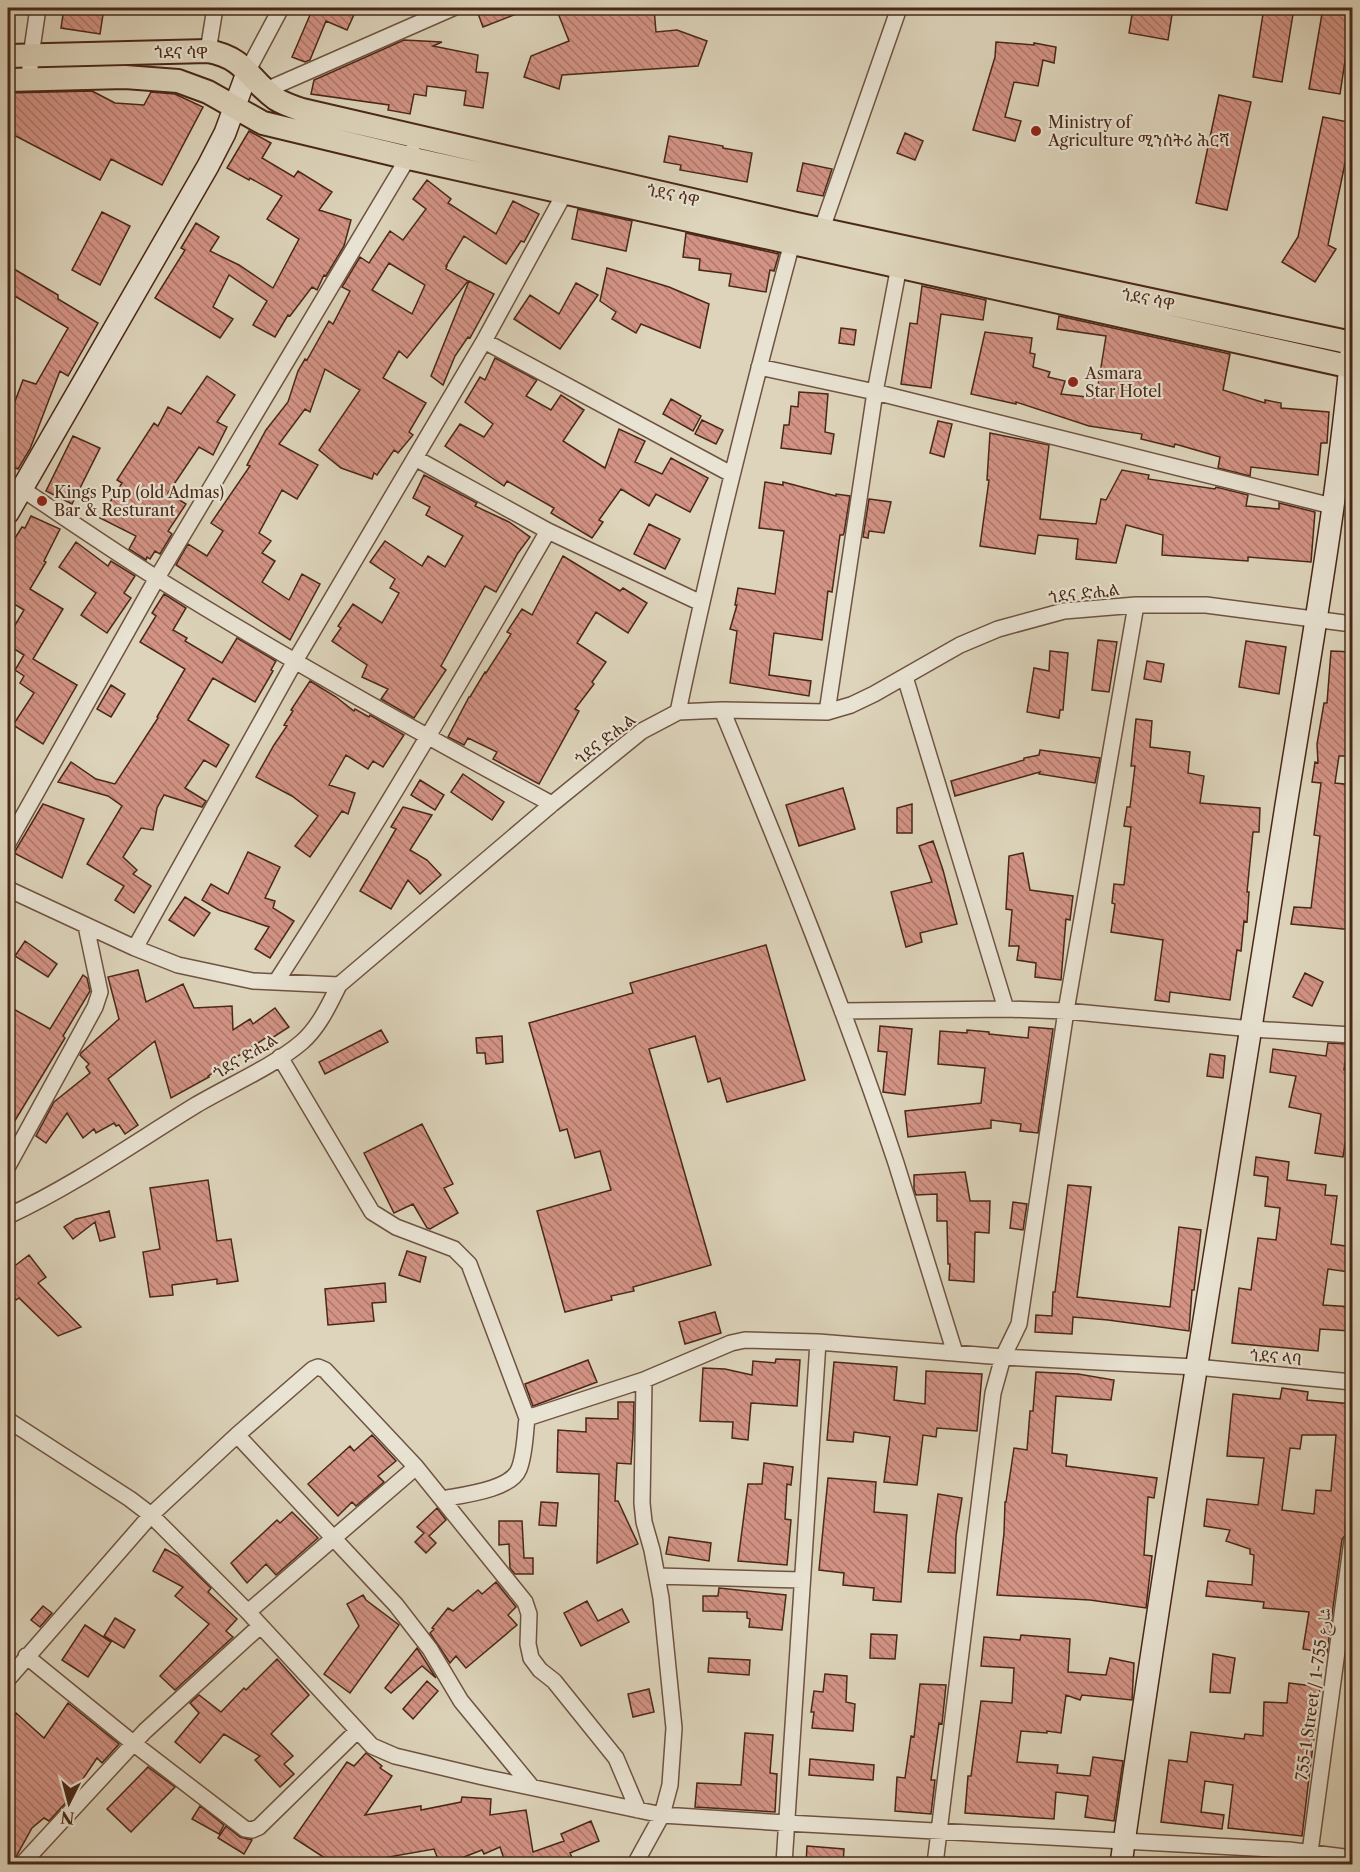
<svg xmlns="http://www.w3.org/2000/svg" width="1360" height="1872" font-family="'Libre Caslon Text',Amiri,'Noto Serif Ethiopic',serif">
<defs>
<pattern id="building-back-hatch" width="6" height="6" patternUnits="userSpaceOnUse" patternTransform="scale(1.5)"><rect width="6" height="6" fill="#d39385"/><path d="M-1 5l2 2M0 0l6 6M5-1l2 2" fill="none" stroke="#ad786c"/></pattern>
</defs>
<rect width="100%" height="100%" fill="#ddd4bb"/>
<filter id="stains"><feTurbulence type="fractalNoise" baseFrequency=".00333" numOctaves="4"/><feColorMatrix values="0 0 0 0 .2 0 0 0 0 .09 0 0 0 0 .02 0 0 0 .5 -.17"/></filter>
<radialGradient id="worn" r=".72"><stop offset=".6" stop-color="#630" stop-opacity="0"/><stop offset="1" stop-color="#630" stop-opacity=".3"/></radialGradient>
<!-- building -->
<path fill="url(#building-back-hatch)" stroke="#4a2818" stroke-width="1.5" fill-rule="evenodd" d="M64 8H104L100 34 61 28Z
M294 8H357L347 30 326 21 310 60 305 62 292 57 310 15Z
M476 8H529V9L483 27Z
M556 8H654L656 32 677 30 707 41 698 66 562 75 559 89 524 77 531 56 569 41Z
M1133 8H1173L1168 40 1129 33Z
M1264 8H1294L1282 82 1253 77Z
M1323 8H1353L1340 94 1309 89Z
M404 40 442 42 433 46 478 55 476 72 488 73 483 108 464 105 466 91 427 86 426 96 414 94 410 114 388 110 389 105 311 94 314 80Z
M996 42 1034 45V43L1056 47 1054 63 1043 60 1038 86 1014 82 1005 117 1021 121 1015 141 973 130 995 57Z
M92 91 115 103 144 105 151 92 175 94 203 107 162 185 111 159 100 180 8 132V93Z
M1219 95 1251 102 1227 210 1196 203Z
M1323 117 1353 123V125L1328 245 1336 249 1315 282 1282 262 1298 237Z
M249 131 271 143 262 158 294 177 298 171 332 192 319 210 351 220 344 246 326 276 324 275 317 290 312 287 290 316 288 315 275 337 253 325 267 301 229 275 213 307 233 319 220 338 155 298 185 250 181 248 196 223 219 237 210 251 239 265 273 288 299 239 267 219 282 196 250 178 249 180 227 168Z
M905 133 923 141 915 160 897 153Z
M669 136 723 146V148L752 153 747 182 680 170 681 165 664 162Z
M803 163 832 169 823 196 797 191Z
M427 180 451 199 448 203 496 234 513 201 539 214 524 242 521 241 506 264 464 236 446 266H447L446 269 468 281 407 358 399 351 383 378 426 403 409 432 413 435 398 453 394 450 377 475 374 473 372 479 341 468 319 450 360 390 325 369 310 412 305 409 279 444 318 465 297 499 282 490 259 533 271 541 262 553 275 561 262 582 289 600 302 574 320 584 290 640 176 565 188 544 207 556 223 531 211 523 250 466 247 465 266 430 288 402 298 371 305 359 307 360 329 321 333 324 350 291 342 287 360 257 369 263 390 231 403 240 426 209 413 199ZM389 263 425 285 412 314 372 290Z
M578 209 632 221 626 251 572 239Z
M102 212 130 226 100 285 72 270Z
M686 233 779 254 774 271 770 270 766 292 729 286 731 274 699 270 700 259 683 257Z
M607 268 669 287 709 304 700 348 641 324 636 333 612 319 616 312 600 301Z
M14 269 58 295V299L98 323 68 376 60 371 30 449 18 469 8 465V420L23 380 36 384 68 328 8 292V280Z
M469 281 494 294 470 338 468 337 455 356 443 385 431 376Z
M576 283 598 295 560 349 514 319 530 295 559 314Z
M922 286 986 300 983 320 941 314 931 388 901 384 910 323 917 324Z
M1059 316 1230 354 1223 390 1265 403V400L1281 403V408L1329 412 1327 443H1321L1318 475 1251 467 1250 476 1218 468 1220 457 1175 444 1174 447 1141 439 1142 434 1089 426 1016 402V404L971 394 985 332 1032 338 1030 353 1035 354 1033 367 1050 372 1048 377 1065 381 1061 394 1096 398 1106 336 1057 329Z
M841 328 856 330 854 345 839 343Z
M495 358 537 380 526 396 551 410 561 395 584 410 563 441 605 468 619 429 645 441 635 462 662 474 671 458 708 478 690 512 656 494 649 506 621 489 599 520 603 522 592 538 551 513 554 508 507 481 504 486 445 446 460 424 484 437 493 424 465 402 480 377 485 380Z
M207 376 235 395 217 422 227 427 213 455 199 447 168 493 186 504 168 531 172 534 160 554 155 551 150 559 147 557 146 560 129 549 136 536 100 518 122 483 117 480 154 423 158 426 168 407 181 414Z
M799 392 828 394 825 432 834 434 831 454 781 448 784 425H789L791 406 798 407Z
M671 399 701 416 693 431 663 414Z
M702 420 723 430 716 444 695 434Z
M938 421 952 424 944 457 930 453Z
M990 433 1049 445 1040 519 1096 524 1101 499 1106 500 1122 470 1149 475 1148 479 1215 489 1216 487 1248 495 1246 506 1279 509V503L1315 512 1311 562 1248 557V561L1162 555 1163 535 1126 525 1116 563 1076 559 1078 539 1038 535 1035 554 980 546 989 480H987Z
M73 436 100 448 72 504 46 491Z
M424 475 477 503 475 506 509 522 530 537 518 553 496 592 485 586 441 666 446 670 414 718 381 699 388 689 362 677 367 665 332 641 341 628 338 626 353 604 382 623 399 593 390 588 395 579 370 562 385 541 422 566 428 556 445 567 463 536 426 515 430 507 413 498Z
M765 482 783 485V482L836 496V494L850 496 844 533 843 535H840L832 592 828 591 822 640 774 633 769 675 811 681 809 696 730 683 737 631 730 629 737 605H735L738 588 775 594 784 531 759 528Z
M869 499 891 502 884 533 869 531 868 538 863 537Z
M31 516 60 529 44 561 46 562 30 589 63 609 33 659 77 685 43 744 13 725 34 693 20 683 24 676 15 670 24 655 8 645V637L24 610 8 600V549L22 527 25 528Z
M649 524 680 539 665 569 634 554Z
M76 542 108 566 111 561 135 576 124 593 131 598 107 633 81 615 96 593 59 567Z
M563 556 620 591 623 588 647 603 628 633 596 612 577 643 606 662 592 682 594 684 575 709 579 711 539 784 493 759 497 752 468 738 464 745 448 737 469 697H470L485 672 486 673 511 634 507 632 522 609 532 615Z
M164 594 186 608 173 630 187 638 185 641 222 663 237 638 276 661 271 670 273 671 255 702 213 678 188 720 229 745 216 767 204 760 185 788 206 801 202 807 164 795 157 808 153 830 141 828 123 857 137 870 133 874 151 886 134 913 115 900 124 886 87 864 122 806 108 796 58 782 71 762 96 779 115 784 158 718 157 717 185 669 140 642 156 616 152 613Z
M1098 640 1117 642 1109 692 1092 690Z
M1246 641 1286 647 1279 694 1239 687Z
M1050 651 1068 653 1063 710H1060L1059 718 1027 712 1034 668 1049 671Z
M1331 651 1353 652V727L1348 726 1349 756H1339L1335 783 1353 785V818L1349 845H1353V930L1291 924 1294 907 1311 908 1320 836 1314 835 1321 783 1312 782 1315 762 1318 763 1317 744 1324 703H1327Z
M1147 661 1164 664 1161 682 1144 679Z
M310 681 336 697 354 711 355 709 369 717 370 715 404 735 383 767 373 761 368 769 346 755 329 785 355 793 348 814 342 811 310 857 295 846 318 816 292 796 256 777 274 745 287 726 284 725 293 711 291 710Z
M111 685 125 694 111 717 97 709Z
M1136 719 1152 721 1150 747 1190 752 1188 773 1204 776 1200 803 1260 808 1259 832H1253L1247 892H1249L1247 922 1244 921 1241 951 1237 950 1230 1000 1170 992 1169 1002 1155 1000 1163 940 1111 932 1115 904 1112 903 1114 884 1124 885 1131 827 1124 826 1127 807H1130L1135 766H1131Z
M1040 750 1100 758 1095 783 1039 774 1040 772 955 796 951 781 1024 760V758L1039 755Z
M463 774 504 802 492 820 451 792Z
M420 780 444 795 435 810 411 795Z
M843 788 855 829 799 846 786 805Z
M43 804 84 819 62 878 14 853Z
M912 804V833H897V808Z
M403 807 432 815 410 850 427 860 441 875 420 894 408 880 391 909 360 891 396 829 391 827Z
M933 841 943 870 957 924 920 933 922 942 906 947 891 892 932 882 919 846Z
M248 852 280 867 265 898 275 901 273 908 294 921 270 958 255 949 269 927 219 910 202 900 211 884 228 894Z
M1023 853 1030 890 1073 896 1070 920 1066 919 1061 980 1035 977 1036 963 1017 960 1019 946H1009L1012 910 1006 909 1009 856Z
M185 897 210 913 194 936 169 920Z
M25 941 57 964 48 977 15 956Z
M766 945 805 1080 727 1102 720 1078 708 1082 695 1036 649 1049 711 1265 633 1287 634 1291 611 1296 612 1300 565 1312 537 1211 611 1190 600 1151 575 1158 567 1129 560 1131 529 1023 633 993 630 983Z
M138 970 146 1002 183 984 194 1008 232 1006 233 1030 250 1019 253 1024 275 1008 289 1027 269 1040 267 1037 208 1076 209 1077 171 1098 155 1041 108 1079 138 1125 125 1134 119 1125 116 1126 114 1123 96 1133 94 1129 83 1138 67 1113 46 1143 36 1136 54 1102 90 1073 86 1067 89 1064 80 1055 81 1053 119 1019 108 977Z
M1305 973 1323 982 1312 1006 1293 997Z
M83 975 87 978 90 991 63 1036 65 1038 8 1132V1006L50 1029Z
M880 1026 912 1029 905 1095 883 1092 887 1052 878 1051Z
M1029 1027 1053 1029 1038 1133 1020 1131 1021 1124 991 1120V1128L908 1137 905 1111 981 1103 985 1068 938 1064 940 1031 967 1033V1030L989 1032V1034L1028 1038Z
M381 1030 388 1042 325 1074 319 1062Z
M502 1036 503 1062 486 1064 485 1053H477L476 1038Z
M1328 1043 1348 1044 1344 1070 1353 1072V1092L1343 1157 1315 1153 1321 1114 1289 1107 1296 1076 1270 1072 1273 1049 1326 1056Z
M1210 1054 1225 1056 1223 1078 1207 1076Z
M422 1124 453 1184 444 1188 458 1213 430 1229 427 1228 413 1204 394 1213 364 1153Z
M1256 1157 1289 1162 1287 1180 1326 1185 1325 1195 1337 1196 1331 1244 1353 1247V1250L1349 1272 1328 1269 1323 1305 1353 1307V1322L1350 1321V1331L1320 1329 1318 1351 1232 1343 1239 1288 1251 1290 1258 1238 1276 1240 1280 1208 1265 1206 1268 1177 1254 1175Z
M965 1172 970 1201H990L989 1233 975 1232 974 1282 949 1280 950 1264H948L947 1221H937V1194L916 1195 914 1189V1175Z
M208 1180 217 1241 231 1239 238 1281 217 1284V1279L172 1285 173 1295 150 1297 143 1252 160 1249 150 1188Z
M1068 1185 1091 1187 1077 1297 1170 1307 1179 1227 1201 1230 1194 1290H1192L1189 1331 1108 1320 1073 1317 1072 1334 1035 1332 1036 1315 1052 1316 1053 1292H1055Z
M1013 1202 1027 1204 1023 1230 1010 1228Z
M109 1211 115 1237 100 1241 95 1222 73 1239 64 1227 76 1219 110 1211Z
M407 1251 426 1257 420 1282 399 1275Z
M29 1255 46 1277 38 1283 81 1327 58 1336 19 1298 16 1300 8 1290V1271Z
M385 1283 386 1302 372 1303 374 1321 328 1325 325 1289Z
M715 1312 721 1333 685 1344 679 1322Z
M776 1359 800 1360 797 1406 751 1403 748 1440 732 1438 733 1422 700 1421 703 1368 725 1369 752 1375 753 1361 775 1363Z
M588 1360 597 1382 533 1406 525 1384Z
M834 1362 897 1367 894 1400 925 1404 926 1371 982 1374 977 1431 937 1428 936 1437 923 1435 917 1485 884 1482 890 1437 854 1432 853 1442 827 1440Z
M1036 1372 1078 1374 1114 1380 1111 1400 1056 1396 1052 1453 1067 1455 1066 1466 1157 1478 1154 1498 1148 1497 1144 1555 1152 1556 1146 1608 1090 1600 997 1595 1004 1533 1005 1502H1006L1014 1448 1027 1450 1030 1411H1033Z
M1282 1388 1308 1392 1307 1400 1353 1404V1483H1348L1345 1530 1349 1531 1342 1539 1327 1653 1303 1649 1309 1612 1263 1608 1264 1602 1206 1596 1208 1581 1252 1585 1254 1555 1250 1554V1549L1226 1541 1230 1530 1204 1526 1207 1499 1258 1505 1264 1458 1227 1456 1233 1394 1280 1399ZM1302 1435H1336L1331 1491 1316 1490 1314 1514 1282 1510 1290 1448 1300 1449Z
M618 1402H634L633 1434 631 1464 617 1463 615 1501H618L638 1544 597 1563 599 1474 557 1472 558 1430 586 1432V1418L618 1419Z
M372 1435 396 1461 378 1476 384 1482 356 1506 352 1502 338 1516 308 1484 350 1446 354 1451Z
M764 1463 793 1467 791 1485 787 1484 785 1519 791 1520 787 1565 738 1561 748 1484H762Z
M828 1478 876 1482 874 1512 907 1515 901 1602 873 1600 874 1588 843 1585 844 1573 819 1570Z
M938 1494 962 1498 956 1536 955 1573 928 1572Z
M541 1502 558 1503 556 1526 539 1525Z
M437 1508 446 1520 429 1536 436 1543 426 1553 415 1542 424 1533 417 1527Z
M292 1512 318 1538 276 1575 266 1564 247 1583 231 1563 277 1520 280 1523Z
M499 1521H522L524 1558H533V1574H515L510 1568 509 1544 499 1545Z
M669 1537 711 1543 709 1561 666 1554Z
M165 1549 178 1556 211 1588 208 1592 237 1619 226 1631 233 1637 175 1690 160 1676 209 1624 175 1596 183 1587 153 1571Z
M496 1582 516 1607 508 1615 517 1625 466 1668 456 1656 450 1663 430 1633 434 1629 432 1628 448 1608 453 1611 478 1590 482 1594Z
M719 1588 786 1595 782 1630 749 1627 750 1619 747 1618V1612L703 1611V1596H718Z
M363 1595 366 1600 399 1625 350 1693 324 1674 359 1626 347 1604Z
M587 1601 598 1621 622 1609 629 1622 581 1646 564 1613Z
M43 1606 52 1613 40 1627 31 1620Z
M115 1618 135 1630 124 1648 104 1636Z
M85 1625 111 1642 88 1677 62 1660Z
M871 1634 897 1635 895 1659 870 1658Z
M1021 1635 1070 1639 1068 1672 1106 1675 1110 1658 1134 1663 1132 1700 1082 1695 1080 1700 1066 1695 1061 1733 1047 1731V1733L1021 1731 1017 1762 1058 1765 1057 1773 1090 1776 1093 1757 1123 1761 1114 1821 1085 1817 1088 1796 1056 1792 1054 1819 965 1813 968 1776H971L981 1701 1012 1703 1014 1668 981 1666 984 1637 1020 1640Z
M417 1648 436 1678 422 1666 391 1693 385 1688Z
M1213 1654 1235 1658 1230 1693 1210 1692Z
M709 1658 750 1660 749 1675 708 1672Z
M277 1659 309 1695 271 1734 293 1756 284 1764 294 1774 280 1787 255 1760 260 1756 224 1734 200 1763 175 1742 199 1713 190 1703 199 1695 221 1712 244 1688 246 1690Z
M825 1674 847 1676 846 1702 855 1704 853 1731 812 1728 814 1712H811L814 1691 823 1692Z
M427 1681 438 1691 413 1719 403 1709Z
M1289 1683 1320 1687 1302 1836 1228 1828 1233 1785 1205 1781 1201 1812 1224 1815 1222 1829 1161 1822 1169 1760 1187 1762 1191 1732 1244 1739 1245 1734 1263 1736 1264 1702 1287 1703Z
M920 1684 946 1685 942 1724 939 1723 931 1780H935L931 1814 895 1811 897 1777 905 1778 911 1736 914 1737Z
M649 1689 654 1712 633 1717 628 1694Z
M68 1703 119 1744 102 1763 97 1758 70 1798 49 1821 44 1818 32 1828 12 1864H8V1722L16 1713 44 1738Z
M745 1733 773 1735 770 1773 777 1774 775 1812 695 1807 697 1783 741 1785Z
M366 1753 382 1766 380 1768 392 1776 365 1815 421 1806V1810L461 1802 462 1797 491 1799 490 1815 526 1810 533 1852 564 1841 561 1834 591 1821 599 1841 570 1853 575 1864H503L505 1862 500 1847 484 1854 482 1850 446 1864H440L434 1849 360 1862 361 1864H334L294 1838 347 1762 354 1766Z
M810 1759 874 1765 873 1780 809 1775Z
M148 1767 175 1787 131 1832 107 1809Z
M200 1806 224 1825 219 1834 192 1819Z
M226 1826 240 1837 252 1840 244 1854 218 1838Z
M807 1846 844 1849 843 1864H806Z"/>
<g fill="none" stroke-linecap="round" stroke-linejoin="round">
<!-- street casing -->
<g stroke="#6f5341" stroke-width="18">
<path id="street" d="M208 51 215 8
M248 70 281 8
M29 80 31 56 38 8
M266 90 453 8
M819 237 899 8
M484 341 731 474
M759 367 875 392 1332 506
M415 458 548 531 701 603
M22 489C67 519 112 550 158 579 287 659 419 733 552 804
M905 677 1006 1009
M722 710C784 859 845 1009 896 1163 916 1226 935 1290 955 1353
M678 712C711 554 750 399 792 243
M827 712 875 392 899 266
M8 843 157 578 412 151
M8 889 135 948 178 965 253 981 339 985
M135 948 295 661 484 341 568 187
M276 982C372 834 460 683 548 531
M842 1011 1006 1009 1066 1011 1252 1029 1352 1035
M280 1057 372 1212 396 1227 454 1249 469 1264 527 1418 644 1380 731 1343 745 1340 818 1342 1003 1357 1196 1367 1352 1382
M8 1166 95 1007 100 992 86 926
M8 1216C73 1186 134 1143 196 1105 228 1086 274 1066 302 1042 319 1027 329 1005 339 985L552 804 642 731 678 712 722 710 827 712 851 705 874 694 960 645 998 629 1064 611 1136 605H1206L1352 624
M8 1420 130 1499 151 1515 248 1612 372 1746 395 1756 483 1777 662 1815 786 1823 1289 1850 1352 1858
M237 1435 396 1605 430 1649 461 1701 531 1786
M442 1499C462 1495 511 1490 519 1469 525 1454 525 1434 527 1418
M657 1576 802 1580
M248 1612 416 1467
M26 1656 133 1743 245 1829 252 1830 259 1827 357 1731
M8 1679 151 1515 237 1435 313 1369 318 1367 325 1370 416 1467 525 1602 529 1614 528 1644 531 1658 540 1670 554 1681 616 1758 638 1810
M1310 1852 1352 1540
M22 1864 145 1731 260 1626
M635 1864 662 1815 670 1785 674 1728 661 1598 652 1550 644 1522 642 1503 644 1380
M784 1864 818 1342
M935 1864 993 1393 1003 1357 1019 1324 1066 1011 1136 605"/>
</g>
<!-- secondary casing -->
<g stroke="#4a2818" stroke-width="24">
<path id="secondary" d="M8 513 208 166 225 133 248 70
M1121 1864C1170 1515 1230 1167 1284 818 1309 660 1338 502 1352 343"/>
</g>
<!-- primary casing -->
<g stroke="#4a2818" stroke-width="26">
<path id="primary" d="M8 56 208 51C246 58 248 79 276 99 284 104 293 107 302 110L796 224 1352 343
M8 80 125 77 178 81 208 92 263 123 409 158 1352 367"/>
</g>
<!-- street -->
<use href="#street" stroke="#e9e3d3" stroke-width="15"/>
<!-- secondary -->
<use href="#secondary" stroke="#e9e3d3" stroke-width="21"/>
<!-- primary -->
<use href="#primary" stroke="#ddd4bb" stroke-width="22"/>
</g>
<!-- markers -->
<g fill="#8f2418" stroke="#e9e3d3" stroke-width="2">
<circle cx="1036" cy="131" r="6"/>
<circle cx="1073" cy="382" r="6"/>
<circle cx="42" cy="501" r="6"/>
</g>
<g text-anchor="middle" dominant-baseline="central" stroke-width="4.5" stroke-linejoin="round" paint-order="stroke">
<!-- street labels -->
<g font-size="16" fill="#4a2818" stroke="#e9e3d3">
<text x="181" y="52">ጎደና ሳዋ</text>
<text transform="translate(673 195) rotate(13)">ጎደና ሳዋ</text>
<text transform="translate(1148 299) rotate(12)">ጎደና ሳዋ</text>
<text transform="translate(1084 593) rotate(-7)">ጎደና ድሒል</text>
<text transform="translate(605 739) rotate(-38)">ጎደና ድሒል</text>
<text transform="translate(245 1056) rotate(-31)">ጎደና ድሒል</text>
<text transform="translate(1276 1357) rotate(5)">ጎደና ላባ</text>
<text transform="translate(1313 1694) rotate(-82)">755-1 Street / شارع 755-1</text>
</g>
<!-- poi labels -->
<g font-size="16" fill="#4a2818" stroke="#e9e3d3" text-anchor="start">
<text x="1048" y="122">Ministry of<tspan x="1048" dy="18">Agriculture ሚንስትሪ ሕርሻ</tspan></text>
<text x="1085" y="373">Asmara<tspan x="1085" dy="18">Star Hotel</tspan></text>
<text x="54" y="492">Kings Pup (old Admas)<tspan x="54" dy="18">Bar &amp; Resturant</tspan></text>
</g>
</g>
<!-- margin -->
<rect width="1360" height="1872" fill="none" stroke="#ddd4bb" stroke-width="30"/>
<rect x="9" y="9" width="1342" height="1854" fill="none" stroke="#4a2818" stroke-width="3"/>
<rect x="15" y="15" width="1330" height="1842" fill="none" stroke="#4a2818" stroke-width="1.5"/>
<!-- north arrow -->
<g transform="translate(69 1803) rotate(186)" stroke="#e9e3d3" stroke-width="4.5" paint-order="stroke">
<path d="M0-4.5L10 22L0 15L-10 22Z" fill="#4a2818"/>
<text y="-9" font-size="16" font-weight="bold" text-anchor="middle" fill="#4a2818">N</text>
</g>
<rect width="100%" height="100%" filter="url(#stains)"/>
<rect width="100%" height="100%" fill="url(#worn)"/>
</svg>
